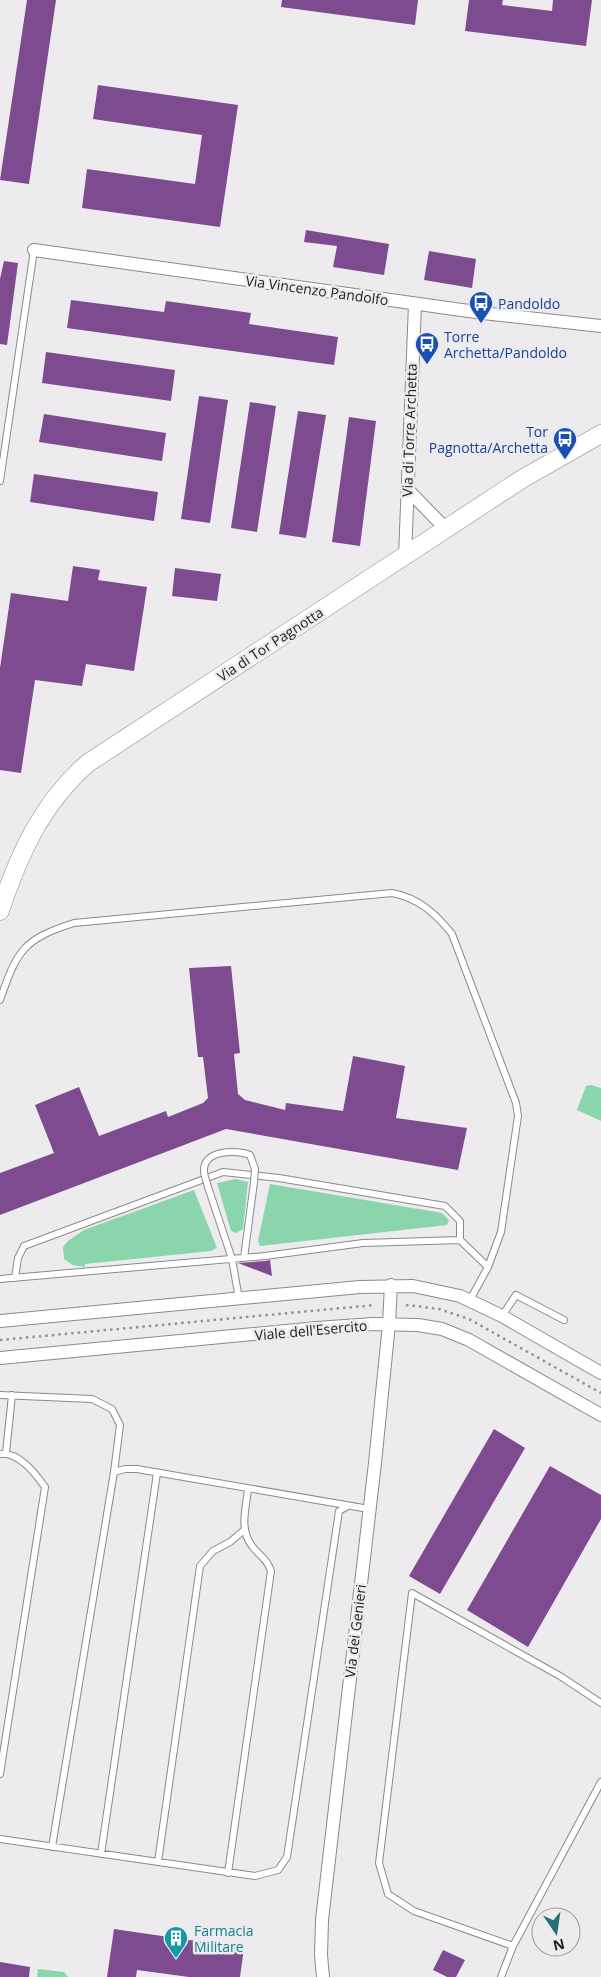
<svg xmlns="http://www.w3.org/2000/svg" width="601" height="1977" font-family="'Open Sans',sans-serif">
<rect width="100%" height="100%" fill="#edebee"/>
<!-- green -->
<path fill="#8ad5ab" d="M591 1085 601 1088V1121L577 1110 586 1086Z
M236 1179 248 1182 243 1229 236 1233 231 1231 217 1183Z
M270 1184 442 1213 449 1220 447 1225 260 1246 258 1241Z
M194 1190 217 1248 211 1251 85 1264V1267L73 1265 64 1259 63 1247 68 1241 84 1230Z
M38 1969 64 1972 68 1977H37Z"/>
<!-- building -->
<path fill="#7e4b91" d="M27 0H56L29 184 0 180Z
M282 0H418L415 25 281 7Z
M469 0H503L502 5 552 11 553 0H592L586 46 465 31Z
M98 85 238 105 220 227 82 208 87 169 195 184 202 135 93 119Z
M306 230 389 244 384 275 333 267 337 246 304 242Z
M429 251 476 259 472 288 424 280Z
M4 261 18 263 7 345 0 344V279Z
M71 300 164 312 166 301 251 313 249 324 338 337 334 365 67 328Z
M46 352 175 370 171 401 42 383Z
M199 396 228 400 210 523 181 519Z
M250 402 276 406 257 532 231 528Z
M298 411 326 415 306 538 279 534Z
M44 414 166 433 162 461 39 442Z
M349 417 376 421 360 546 332 542Z
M34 474 158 492 154 521 30 502Z
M73 566 100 570 98 580 147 587 134 671 86 664 82 686 35 680 21 773 0 770V668L11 593 68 601Z
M175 568 221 574 217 601 172 596Z
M231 966 240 1053 234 1054 238 1094 245 1100 285 1110 286 1103 343 1111 353 1056 405 1066 396 1118 467 1128 458 1170 226 1129 0 1215V1173L54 1153 35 1105 79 1087 99 1136 166 1111 168 1117 203 1103 208 1098 203 1057H198L189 968Z
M270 1260 272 1276 238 1263 265 1261Z
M494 1429 525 1448 440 1594 409 1576Z
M550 1466 601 1495V1519L528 1647 467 1610Z
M114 1929 244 1948 240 1977H189L137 1970 136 1977H107Z
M443 1950 465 1960 456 1977H447L433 1970Z
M0 1962 30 1967 29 1977H0Z"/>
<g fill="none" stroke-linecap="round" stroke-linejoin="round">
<!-- lane casing -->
<g stroke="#8b898c" stroke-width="8">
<path id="lane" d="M0 481 34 250
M0 1000C17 951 23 939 74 923L392 893C419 898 436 914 452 934L516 1103 518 1116 501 1232 488 1267 470 1300
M208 1187 232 1259 239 1299
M244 1258 254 1182
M15 1278 18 1258 24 1246 223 1172 279 1178 445 1206 460 1221V1240
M0 1279 265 1256 363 1243 460 1240 488 1267
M502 1316 516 1295 564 1320
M0 1395 92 1399 112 1409 120 1425 114 1472 52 1847
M6 1453 12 1395
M0 1454C19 1452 35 1473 45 1487L0 1774
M114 1472 125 1469H137L369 1509
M0 1839 255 1876 278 1870 287 1857 339 1511 348 1506
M101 1854 157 1473
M158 1862 200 1566 213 1551 230 1542 243 1531
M228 1873 271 1571C266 1557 260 1557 252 1546 239 1529 246 1509 248 1489
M513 1946 414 1911 388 1894 379 1863 412 1593 560 1676 601 1703
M501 1977 513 1946 601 1782"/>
</g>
<!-- street casing -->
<g stroke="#8b898c" stroke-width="14">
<path id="street" d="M34 250 483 313 601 326
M407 489 446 529
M405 556 415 304
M0 1321 360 1287 413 1286 460 1296 502 1316 601 1373
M0 1358 317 1328 373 1324 418 1325 442 1329 469 1340 601 1415
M323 1977 321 1955 322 1920 375 1463 389 1324 391 1285"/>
</g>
<!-- secondary casing -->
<g stroke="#8b898c" stroke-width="19">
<path id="secondary" d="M0 911C19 854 42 803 88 763L522 479 601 434"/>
</g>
<!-- path -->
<path stroke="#939294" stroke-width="2.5" stroke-dasharray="2.5 4" stroke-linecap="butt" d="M406 1305 439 1309 469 1319 601 1393
M0 1340 375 1305"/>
<!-- lane -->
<use href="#lane" stroke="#fff" stroke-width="6"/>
<!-- street -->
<use href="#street" stroke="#fff" stroke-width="12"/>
<!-- secondary -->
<use href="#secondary" stroke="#fff" stroke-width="18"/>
<!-- lane-bridge casing -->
<g stroke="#8b898c" stroke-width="8" stroke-linecap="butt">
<path id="lane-bridge" d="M208 1187C207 1182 204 1176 204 1171 203 1149 238 1150 250 1155L255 1169 254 1182"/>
</g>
<!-- lane-bridge -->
<use href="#lane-bridge" stroke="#fff" stroke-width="6"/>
</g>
<!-- icons -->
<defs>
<g id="bus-pin" transform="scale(1.25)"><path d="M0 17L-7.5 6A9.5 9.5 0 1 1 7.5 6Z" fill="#1a4fb4" stroke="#edebee"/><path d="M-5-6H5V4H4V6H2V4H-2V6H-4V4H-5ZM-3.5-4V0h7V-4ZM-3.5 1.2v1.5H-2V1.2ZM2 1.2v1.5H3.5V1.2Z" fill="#fff"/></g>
<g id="building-pin" transform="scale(1.25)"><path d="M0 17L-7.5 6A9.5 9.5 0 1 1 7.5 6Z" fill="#0f9aa8" stroke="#edebee"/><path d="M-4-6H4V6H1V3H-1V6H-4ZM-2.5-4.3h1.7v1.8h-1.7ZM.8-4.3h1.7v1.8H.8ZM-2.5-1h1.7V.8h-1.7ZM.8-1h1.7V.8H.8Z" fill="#fff"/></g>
</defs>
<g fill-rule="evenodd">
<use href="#bus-pin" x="481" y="303"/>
<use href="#bus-pin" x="427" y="344"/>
<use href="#bus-pin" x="565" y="439"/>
<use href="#building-pin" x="176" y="1938"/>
</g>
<g text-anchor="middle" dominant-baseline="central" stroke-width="5" stroke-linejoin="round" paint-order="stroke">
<!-- street labels -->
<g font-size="14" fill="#202021" stroke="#edebee">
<text transform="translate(317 290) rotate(8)">Via Vincenzo Pandolfo</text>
<text transform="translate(409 430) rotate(-88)">Via di Torre Archetta</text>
<text transform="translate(270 644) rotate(-33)">Via di Tor Pagnotta</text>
<text transform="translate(311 1330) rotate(-5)">Viale dell'Esercito</text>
<text transform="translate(355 1631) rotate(-83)">Via dei Genieri</text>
</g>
<!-- transit labels -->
<g font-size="14" fill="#164399" stroke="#edebee" text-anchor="start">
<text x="498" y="303">Pandoldo</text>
<text x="444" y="336">Torre<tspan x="444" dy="16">Archetta/Pandoldo</tspan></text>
<text x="548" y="431" text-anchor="end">Tor<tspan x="548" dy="16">Pagnotta/Archetta</tspan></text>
</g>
<!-- culture labels -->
<g font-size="14" fill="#0d838f" stroke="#edebee" text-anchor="start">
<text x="194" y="1930">Farmacia<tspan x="194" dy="16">Militare</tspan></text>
</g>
</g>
<!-- north arrow -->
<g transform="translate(556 1932) rotate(167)"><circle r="24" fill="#edebee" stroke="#9b9a9c"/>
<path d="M0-4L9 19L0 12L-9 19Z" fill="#256f77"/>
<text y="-8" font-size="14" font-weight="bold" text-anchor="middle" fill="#202021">N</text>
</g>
</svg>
